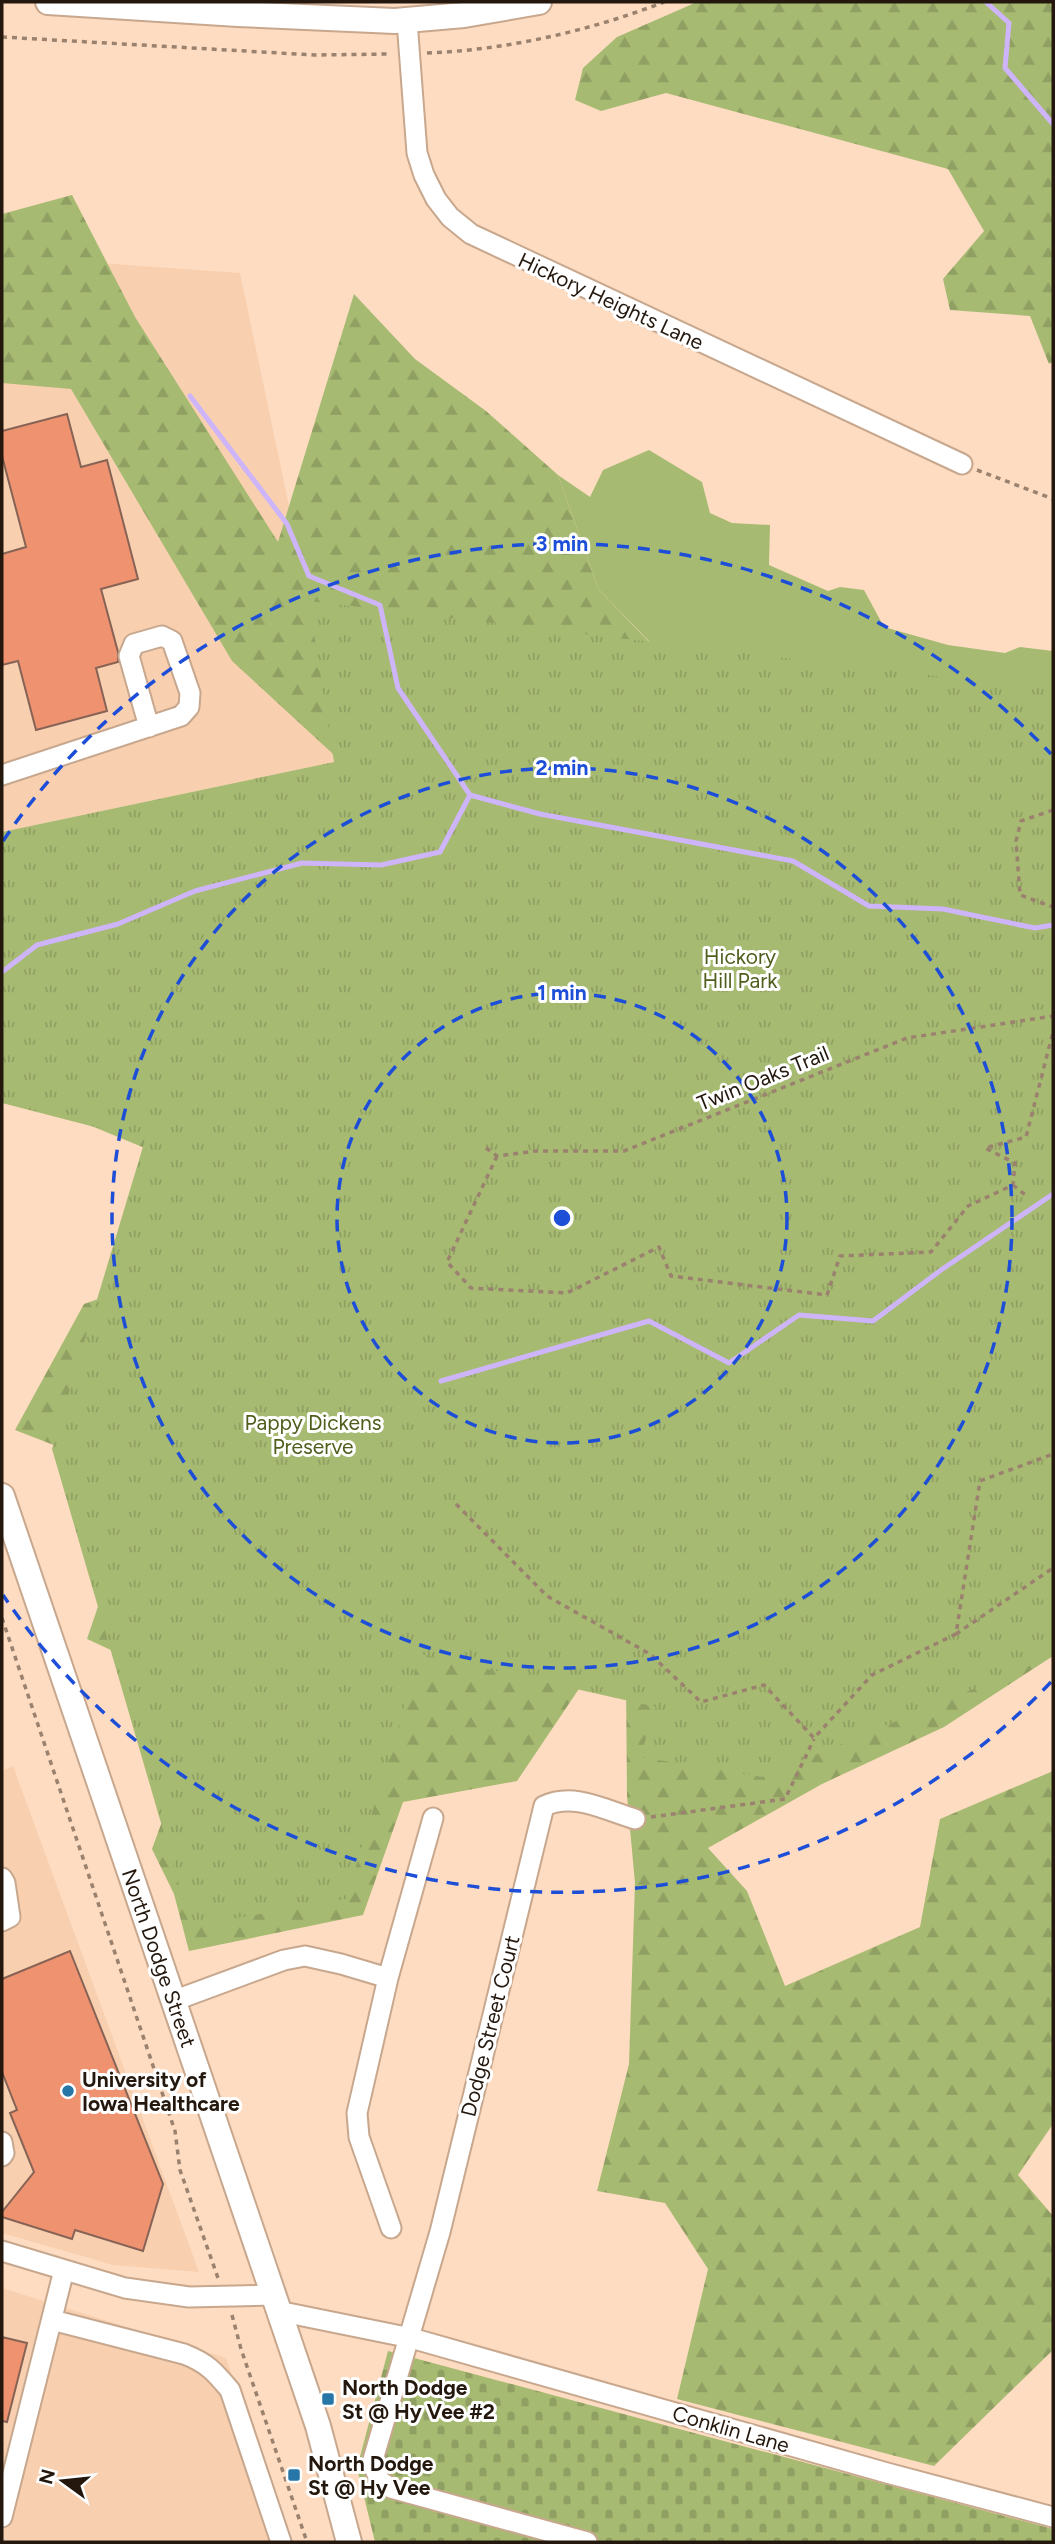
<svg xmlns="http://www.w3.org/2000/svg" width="1055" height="2544" font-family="Figtree,sans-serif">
<defs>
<pattern id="forest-firs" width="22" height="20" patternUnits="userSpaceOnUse" patternTransform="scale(1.75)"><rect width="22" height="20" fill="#a7ba72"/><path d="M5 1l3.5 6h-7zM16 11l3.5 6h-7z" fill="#909f62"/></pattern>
<pattern id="cemetery-stones" width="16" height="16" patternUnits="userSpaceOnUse" patternTransform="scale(1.75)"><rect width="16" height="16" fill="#a7ba72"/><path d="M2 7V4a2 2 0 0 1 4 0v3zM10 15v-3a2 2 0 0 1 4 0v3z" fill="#909f62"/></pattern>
<pattern id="park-tufts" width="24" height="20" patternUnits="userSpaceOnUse" patternTransform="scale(1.75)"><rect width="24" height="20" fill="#a7ba72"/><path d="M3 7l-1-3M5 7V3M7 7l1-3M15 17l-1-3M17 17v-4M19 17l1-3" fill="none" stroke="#909f62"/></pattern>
</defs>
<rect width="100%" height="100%" fill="#fedcc1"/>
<!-- built -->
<path fill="#f8d0b0" d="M2 256 240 273 309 601 334 762 2 832Z
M13 1766 199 2272 113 2265 2 2233V1771Z
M2 2288 226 2358 292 2542H2Z"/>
<!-- green -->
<path fill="#a7ba72" d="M649 450 702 482 710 513 732 523 770 525 769 565 828 591 840 587 864 590 884 627 948 645 1005 653 1020 647 1053 651V818L682 675 599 590 558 475 590 497 603 470Z"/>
<!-- forest -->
<path fill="url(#forest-firs)" d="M697 2H1053V362L1049 364 1030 316 950 310 943 279 984 231 948 169 666 93 601 111 575 100 583 68 617 37Z
M72 195 135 317 278 542 354 294 415 359 486 411 558 475 599 590 681 675 1053 1656 944 1727 822 1784 708 1848 747 1891 785 1986 920 1927 940 1819 1053 1771V2124L1018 2175 1053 2216V2350L934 2466 677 2399 708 2269 665 2203 597 2191 629 2064 635 1883 627 1796 626 1681 591 1671 517 1781 403 1802 363 1915 189 1951 174 1894 152 1849 208 1695 87 1639 141 1479 15 1430 84 1304 185 1269 210 1175 14 1094 2 845 345 765 232 661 71 389 2 383V214Z"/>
<!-- cemetery -->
<path fill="url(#cemetery-stones)" d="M388 2351 1053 2529V2542H375L357 2468Z"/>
<!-- park -->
<path fill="url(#park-tufts)" d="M309 601 1053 690V1656L762 1777 640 1757 656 1707 420 1654 346 1899 191 1926 52 1449 145 1140 2 1103V832L334 762Z"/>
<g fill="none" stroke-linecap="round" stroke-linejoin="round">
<!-- stream -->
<path stroke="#ceb5f9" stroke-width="5" d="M986 2 1009 23 1005 68 1053 124
M190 396 287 524 309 576 380 605 398 688 470 795 540 814 793 861 869 906 943 909 1035 928 1053 925
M2 972 37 945 118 924 195 891 302 863 381 865 440 852 470 795
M441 1381 649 1321 729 1363 799 1315 873 1321 941 1270 1053 1194"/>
</g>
<!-- building -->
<path fill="#ef9270" stroke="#876355" stroke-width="2" d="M67 414 81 467 107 460 138 579 101 589 118 652V662L96 668 107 711 36 730 18 661 2 665V554L26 547 2 456V431Z
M70 1951 163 2184 143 2251 75 2230 72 2239 2 2217V2212L34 2172 10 2113 17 2110 2 2072V1979Z
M2 2337 27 2343 7 2422 2 2421Z"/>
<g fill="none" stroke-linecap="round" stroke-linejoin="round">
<!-- minor casing -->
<g stroke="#c7a78d" stroke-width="23">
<path id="minor" d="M407 21 417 153 424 175 436 199 450 217 471 234 962 464
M2 775 181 716 189 707 190 693 172 641 162 636 134 644 129 656 149 727
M2 1878 5 1883 10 1917 2 1921
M388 1978 433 1818
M173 2001 284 1960 305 1956 341 1964 388 1978 357 2113 359 2137 391 2228
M2 2142 4 2153 2 2156
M2 2251 125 2288 189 2297 273 2295
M278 2311 411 2338 887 2473 1053 2517
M52 2320 184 2354C207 2363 214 2371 230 2390L281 2542
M2 2517 64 2270
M587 2542 391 2488 380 2481 372 2463 440 2232 544 1806C574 1792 605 1810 635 1819"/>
</g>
<!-- major casing -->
<g stroke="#c7a78d" stroke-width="28">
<path id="major" d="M48 2 238 14 395 21 464 15 539 2
M2 1496 318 2426 349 2542"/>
</g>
<!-- path -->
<path stroke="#9a826f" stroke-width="3.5" stroke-dasharray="5 5" stroke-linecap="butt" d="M2 37 314 55 391 54
M427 53C506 50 590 31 664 2
M977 470 1053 499
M1053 810 1021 821 1016 841 1020 895 1053 907
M486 1148 497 1156 536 1151H624L907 1038 1053 1016
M497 1156 447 1262 471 1288 567 1293 659 1247 671 1276 827 1295 840 1256 931 1252 968 1206 1013 1185 1015 1163 985 1148 1026 1137 1053 1032
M1013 1185 1028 1197
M456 1504 547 1596 650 1654 701 1702 764 1685 814 1738 872 1675 956 1634 980 1481 1053 1454
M2 1618 175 2131 180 2170 218 2278
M956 1634 1053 1568
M651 1817 785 1799 814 1739
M232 2315 241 2349 307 2542"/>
<!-- minor -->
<use href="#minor" stroke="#fff" stroke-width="19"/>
<!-- major -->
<use href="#major" stroke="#fff" stroke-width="24"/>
</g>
<!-- distance rings -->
<g fill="none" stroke="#1d4ed8" stroke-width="3.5" stroke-dasharray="12 9">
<circle cx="562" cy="1218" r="225"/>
<circle cx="562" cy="1218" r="450"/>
<path d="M1051 1682A674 674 0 0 1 3 1595M3 841A674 674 0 0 1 1051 754"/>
</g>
<!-- markers -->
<g fill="#2776a8" stroke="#fff" stroke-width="2.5">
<circle cx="68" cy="2091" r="7"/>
<rect x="321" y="2392" width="14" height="14" rx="3.5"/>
<rect x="287" y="2468" width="14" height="14" rx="3.5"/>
</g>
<g text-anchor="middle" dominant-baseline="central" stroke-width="6" stroke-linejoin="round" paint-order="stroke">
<!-- street labels -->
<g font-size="21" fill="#24180e" stroke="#fff">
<text transform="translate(611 301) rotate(25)">Hickory Heights Lane</text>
<text transform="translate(763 1078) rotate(-22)">Twin Oaks Trail</text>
<text transform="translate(159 1958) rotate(71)">North Dodge Street</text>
<text transform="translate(490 2026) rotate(-76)">Dodge Street Court</text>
<text transform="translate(731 2429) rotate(16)">Conklin Lane</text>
</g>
<!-- park labels -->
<g font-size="21" fill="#4f5e1c" stroke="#fff">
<text x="740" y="956">Hickory<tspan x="740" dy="24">Hill Park</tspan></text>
<text x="313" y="1422">Pappy Dickens<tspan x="313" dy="24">Preserve</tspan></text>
</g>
<!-- poi labels -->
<g font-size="21" font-weight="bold" fill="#24180e" stroke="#fff" text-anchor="start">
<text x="82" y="2079">University of<tspan x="82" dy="24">Iowa Healthcare</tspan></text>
<text x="342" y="2387">North Dodge<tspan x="342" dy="24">St @ Hy Vee #2</tspan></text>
<text x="308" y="2463">North Dodge<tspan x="308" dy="24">St @ Hy Vee</tspan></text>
</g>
</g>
<circle cx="562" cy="1218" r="10" fill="#1d4ed8" stroke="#fff" stroke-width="3.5"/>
<g font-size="21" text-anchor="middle" font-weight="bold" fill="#1d4ed8" stroke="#fff" stroke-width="6" stroke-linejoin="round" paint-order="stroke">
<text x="562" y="551">3 min</text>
<text x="562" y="775">2 min</text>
<text x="562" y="1000">1 min</text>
</g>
<!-- border -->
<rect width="1055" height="2544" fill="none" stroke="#24180e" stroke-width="7"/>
<!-- north arrow -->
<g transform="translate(63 2481) rotate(285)" stroke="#ffffff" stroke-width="5" paint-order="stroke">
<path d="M0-5L12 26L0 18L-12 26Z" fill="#24180e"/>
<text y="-10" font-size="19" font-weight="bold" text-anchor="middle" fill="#24180e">N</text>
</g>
</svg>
